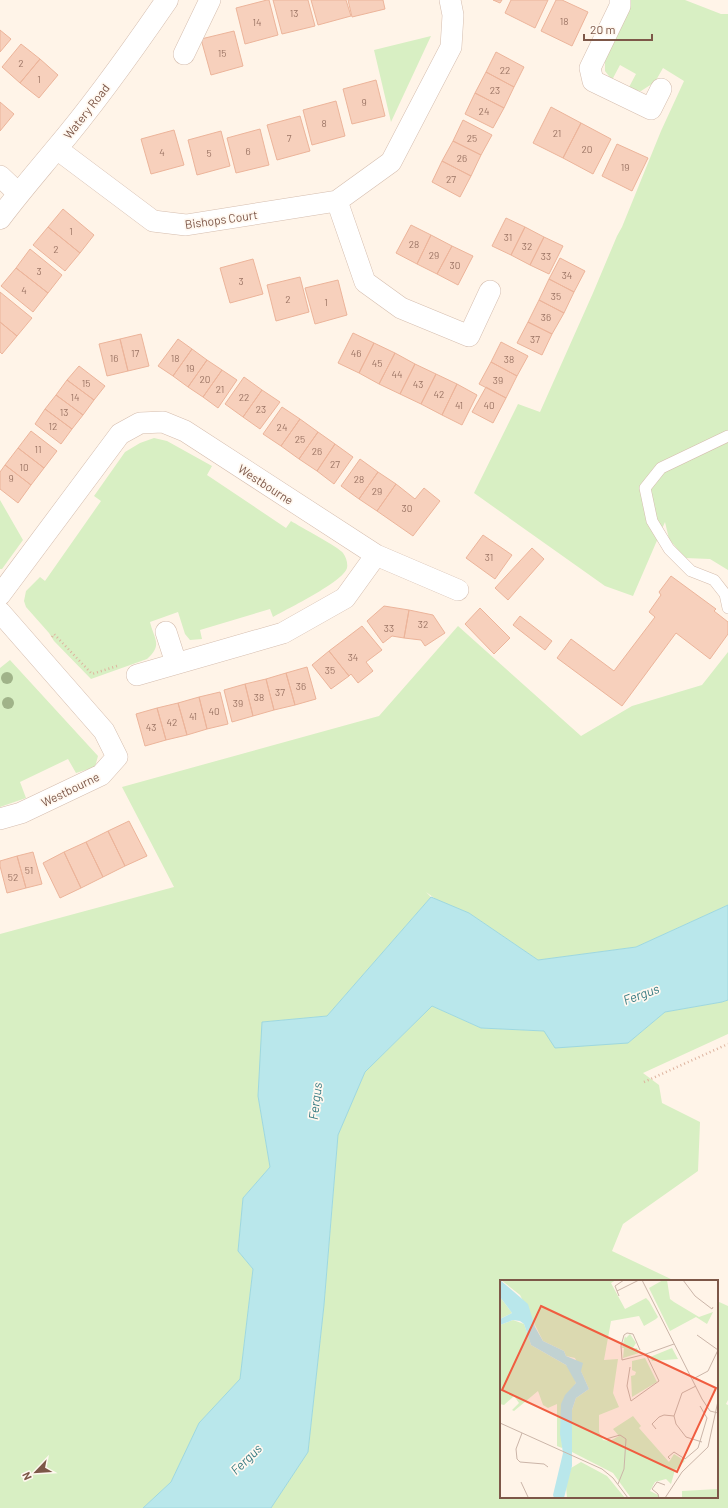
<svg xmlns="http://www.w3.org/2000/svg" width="728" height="1508" font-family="Barlow,sans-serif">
<rect width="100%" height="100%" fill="#fff4e8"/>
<!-- green -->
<path fill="#d8efc3" d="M627 0H685L721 14H728V570L710 559 685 558 669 539 665 522 633 596 605 586 474 493 518 404 540 412 593 293 617 236 622 227 661 131 684 81 663 68 655 82 641 91 628 89 636 74 620 65 612 80 605 71V60Z
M431 36 391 122 374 50Z
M154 438 167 441 212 466 207 475 286 528 291 521C299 526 340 548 343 553 346 557 348 563 347 568 343 582 287 609 273 617L270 609 200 630 202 639 190 640 185 634 178 612 150 622C154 639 163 645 147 659L91 679 54 641 49 633 26 607 24 601 26 591 40 577 45 581 101 501 94 496 125 452 140 443Z
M0 500 23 540 2 569H0Z
M458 626 581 736 632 706 702 685 728 652V905L636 947 538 960 469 913 437 900 426 892 431 897 327 1016 263 1022 258 1096 270 1167 243 1198 238 1251 253 1269 240 1379 199 1423 171 1482 143 1508H0V934L174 887 122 787 379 716Z
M10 660 98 756 95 767 76 773 68 759 20 782 26 798 0 807V668Z
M728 1000V1034L643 1073 659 1085 662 1103 700 1122 698 1171 623 1224 612 1251 675 1281H501V1497H717V1301L728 1306V1400L726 1404 728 1405V1508H271L308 1452 324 1305 338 1135 365 1072 432 1006 481 1028 544 1031 628 1043 665 1012 722 1002Z"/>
<!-- water -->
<path fill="#b9e7eb" stroke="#9ed8df" d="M431 897 469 913 538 960 636 947 728 905V1000L722 1002 665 1012 628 1043 555 1048 544 1031 481 1028 432 1006 365 1072 338 1135 324 1305 308 1452 271 1508H143L171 1482 199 1423 240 1379 253 1269 238 1251 243 1198 270 1167 258 1096 262 1022 327 1016Z"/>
<!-- building -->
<path fill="#f7d0bc" stroke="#ecb49a" d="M267 0H269L278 35 245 44 236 8Z
M273 0H308L315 26 282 34Z
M311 0H346L351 16 318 25Z
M348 0H383L385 9 352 17Z
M493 0H502L500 3Z
M511 0H548L535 28 505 13Z
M556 0H562L588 12 572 46 541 31Z
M0 30 11 39 0 52Z
M234 31 243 66 211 75 201 39Z
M21 44 40 59 20 83 2 67Z
M496 52 524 67 514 87 486 72Z
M40 59 58 75 39 98 20 83Z
M486 72 514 87 504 108 475 93Z
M376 80 385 116 352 124 343 89Z
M475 93 504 108 493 128 465 114Z
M336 101 345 136 312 145 303 110Z
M0 102 14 114 0 131Z
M551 107 581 123 563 158 533 143Z
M300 116 310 151 277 160 267 125Z
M463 120 492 135 481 155 453 141Z
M581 123 611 139 593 174 563 158Z
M260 129 269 165 236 173 227 138Z
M174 130 184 165 151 174 141 139Z
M221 131 230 166 197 175 188 140Z
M453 141 481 155 471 176 442 161Z
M617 144 648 158 632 191 602 176Z
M442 161 471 176 460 197 432 182Z
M63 209 94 235 80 253 48 227Z
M506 218 525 227 511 255 492 246Z
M411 225 431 235 417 264 396 253Z
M48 227 80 253 65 271 33 245Z
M525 227 544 237 530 265 511 255Z
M431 235 452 246 437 274 417 264Z
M544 237 563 246 549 274 530 265Z
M452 246 473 256 458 285 437 274Z
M30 249 62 275 48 293 16 268Z
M560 258 585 271 574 292 549 279Z
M253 259 263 294 230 303 220 268Z
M16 268 48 293 33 312 1 286Z
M300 277 309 312 276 321 267 285Z
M549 279 574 292 564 313 539 300Z
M338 280 347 315 315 324 305 288Z
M0 292 32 318 17 336 0 322Z
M539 300 564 313 552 334 528 322Z
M0 322 17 336 2 354 0 352Z
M528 322 552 334 542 355 517 343Z
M353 333 374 343 359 373 338 363Z
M141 334 149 366 128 371 120 339Z
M120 339 128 371 107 376 99 344Z
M178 339 192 349 173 376 158 366Z
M501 342 528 356 517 376 491 362Z
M374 343 395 353 379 384 359 373Z
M192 349 207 360 188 387 173 376Z
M395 353 415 364 400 394 379 384Z
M207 360 222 370 203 397 188 387Z
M491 362 517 376 506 398 479 384Z
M415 364 436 374 421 404 400 394Z
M79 366 105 386 94 400 67 380Z
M222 370 237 380 218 408 203 397Z
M436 374 457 384 442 415 421 404Z
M244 377 262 390 243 417 225 404Z
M67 380 94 400 83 415 56 395Z
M457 384 477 395 462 425 442 415Z
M486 387 506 398 493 423 472 412Z
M262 390 280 402 260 429 243 417Z
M56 395 83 415 72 429 45 409Z
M282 407 300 419 281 446 263 434Z
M45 409 72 429 61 444 35 424Z
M300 419 318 432 299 459 281 446Z
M31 431 57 451 44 468 18 448Z
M318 432 335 444 317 471 299 459Z
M335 444 353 457 334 484 317 471Z
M18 448 44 468 31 485 5 465Z
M360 459 378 472 359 499 341 486Z
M5 465 31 485 18 503 0 489V472Z
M378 472 396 484 377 511 359 499Z
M396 484 415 499 424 488 440 501 413 536 377 511Z
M483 535 512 555 495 579 466 558Z
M532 548 544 559 508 600 495 588Z
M671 576 716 609 714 611 728 622V634L710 659 676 633 622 706 557 658 571 639 614 671 655 617 649 612 661 595 659 592Z
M384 606 409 610 404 638 392 636 383 643 367 621Z
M480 608 510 638 494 654 465 624Z
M409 610 433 615 445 633 425 646 421 640 404 638Z
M520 616 552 641 545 650 513 625Z
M362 626 382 650 366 662 373 671 358 683 351 674 349 676 329 651Z
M329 651 349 676 331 689 312 665Z
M307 667 316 699 295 705 286 673Z
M286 673 295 705 274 710 266 679Z
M266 679 274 710 253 716 245 684Z
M245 684 253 716 232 722 224 690Z
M220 692 228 724 207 729 199 697Z
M199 697 207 729 187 735 178 703Z
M178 703 187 735 166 740 157 708Z
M157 708 166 740 145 746 136 714Z
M129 821 147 856 125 866 108 831Z
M108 831 125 866 103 877 86 842Z
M86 842 103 877 81 888 64 852Z
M33 852 42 884 26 888 17 856Z
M64 852 81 888 60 898 43 863Z
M17 856 26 888 7 893 0 866V861Z"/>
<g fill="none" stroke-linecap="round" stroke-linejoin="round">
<!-- service casing -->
<g stroke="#d5bdae" stroke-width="12">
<path id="service" d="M728 436 661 468 645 488 652 521 669 549 691 571 714 580 725 594 728 608"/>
</g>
<!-- minor casing -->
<g stroke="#d5bdae" stroke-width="22">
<path id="minor" d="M620 0V6L590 68 593 81 651 109 661 89
M184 54 210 0
M57 149 153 221 186 225 337 201 391 162 451 47 453 15 450 0
M0 176 18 193
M337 201 365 282 401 308 469 336 490 291
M376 555 458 590
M0 595 120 434 140 423 163 422 185 431 376 555 345 598 283 633 137 675
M0 612 104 731 117 757 101 775 21 813 0 819
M166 632 176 663"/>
</g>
<!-- tertiary casing -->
<g stroke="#d5bdae" stroke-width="23">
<path id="tertiary" d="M0 218C18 194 37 172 56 149 96 102 132 51 167 0"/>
</g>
<!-- path -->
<path stroke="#ddb39e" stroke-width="2.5" stroke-dasharray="1 3" stroke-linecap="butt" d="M52 637 54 634 92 674 117 666
M644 1082 728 1044"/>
<!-- service -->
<use href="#service" stroke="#fff" stroke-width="11"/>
<!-- minor -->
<use href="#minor" stroke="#fff" stroke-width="21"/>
<!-- tertiary -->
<use href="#tertiary" stroke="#fff" stroke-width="22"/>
</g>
<!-- trees -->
<g fill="#a0b389">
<circle cx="7" cy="678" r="6"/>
<circle cx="8" cy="703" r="6"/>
</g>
<g text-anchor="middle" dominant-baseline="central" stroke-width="3.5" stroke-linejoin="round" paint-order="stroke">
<!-- number labels -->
<g font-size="10" fill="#9c7565">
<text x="294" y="13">13</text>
<text x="564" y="21">18</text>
<text x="257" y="22">14</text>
<text x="222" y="53">15</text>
<text x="21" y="63">2</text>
<text x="505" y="70">22</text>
<text x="39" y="79">1</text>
<text x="495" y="90">23</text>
<text x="364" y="102">9</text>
<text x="484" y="111">24</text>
<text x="324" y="123">8</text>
<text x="557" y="133">21</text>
<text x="289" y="138">7</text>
<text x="472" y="138">25</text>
<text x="587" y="149">20</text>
<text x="248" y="151">6</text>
<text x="162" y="152">4</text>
<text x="209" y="153">5</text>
<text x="462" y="158">26</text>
<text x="625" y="167">19</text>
<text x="451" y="179">27</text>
<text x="71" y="231">1</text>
<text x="508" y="237">31</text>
<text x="414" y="244">28</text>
<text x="527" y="246">32</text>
<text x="56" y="249">2</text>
<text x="434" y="255">29</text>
<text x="546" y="256">33</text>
<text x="455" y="265">30</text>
<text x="39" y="271">3</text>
<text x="567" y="275">34</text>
<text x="241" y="281">3</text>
<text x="24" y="290">4</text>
<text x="556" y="296">35</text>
<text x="288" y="299">2</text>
<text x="326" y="302">1</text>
<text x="546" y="317">36</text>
<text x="535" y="339">37</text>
<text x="135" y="353">17</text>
<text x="356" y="353">46</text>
<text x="114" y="358">16</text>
<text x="175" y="358">18</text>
<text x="509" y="359">38</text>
<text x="377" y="363">45</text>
<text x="190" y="368">19</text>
<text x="397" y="374">44</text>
<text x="205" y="379">20</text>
<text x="498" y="380">39</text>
<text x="86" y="383">15</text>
<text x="418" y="384">43</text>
<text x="220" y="389">21</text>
<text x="439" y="394">42</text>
<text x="75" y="397">14</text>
<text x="244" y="397">22</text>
<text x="459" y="405">41</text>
<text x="489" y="405">40</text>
<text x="261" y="409">23</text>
<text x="64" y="412">13</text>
<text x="53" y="426">12</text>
<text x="282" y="427">24</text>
<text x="300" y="439">25</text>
<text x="38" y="449">11</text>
<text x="317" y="451">26</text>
<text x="335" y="464">27</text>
<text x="24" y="467">10</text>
<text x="11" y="478">9</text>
<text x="359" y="479">28</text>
<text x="377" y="491">29</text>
<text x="407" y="508">30</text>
<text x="489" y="557">31</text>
<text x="423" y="624">32</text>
<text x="389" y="628">33</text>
<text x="353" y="657">34</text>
<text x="330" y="670">35</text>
<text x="301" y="686">36</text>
<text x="280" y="692">37</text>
<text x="259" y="697">38</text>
<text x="238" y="703">39</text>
<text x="214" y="711">40</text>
<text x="193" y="716">41</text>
<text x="172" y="722">42</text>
<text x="151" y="727">43</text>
<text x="29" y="870">51</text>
<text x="13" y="877">52</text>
</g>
<!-- street labels -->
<g font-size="12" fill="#7d5748" stroke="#fff8f0">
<text transform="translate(86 111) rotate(-52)">Watery Road</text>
<text transform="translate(221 219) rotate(-8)">Bishops Court</text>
<text transform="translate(266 484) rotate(33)">Westbourne</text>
<text transform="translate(70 789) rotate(-26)">Westbourne</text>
</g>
<!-- water labels -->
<g font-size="13" font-style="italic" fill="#397c83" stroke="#fff8f0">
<text transform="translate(641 994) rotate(-20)">Fergus</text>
<text transform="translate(315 1101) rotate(-83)">Fergus</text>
<text transform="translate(246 1459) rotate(-44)">Fergus</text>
</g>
</g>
<!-- overview -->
<g transform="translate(500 1280)">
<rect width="218" height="218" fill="#fff4e8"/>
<path d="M1 0H116L111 3 125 29 146 18 149 21 158 37 156 39 144 46 139 36 111 41 104 80 118 79 113 113 119 127 99 135V152L103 160 110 161 119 156 113 149 133 136 141 146 139 148 169 182 174 174 185 181 175 190 171 204 166 199 155 202 150 211 158 215V218H131L113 193 72 172V130L76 118 89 109 75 78 66 76 64 71 43 61 20 15ZM163 0H167L170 19 174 22 199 37 213 32 207 44 196 37 170 51 149 8ZM0 17 12 33 0 39ZM13 40 24 44 31 65 66 85 72 92 76 103 67 115 61 137 62 168 57 166V124L48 128 43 125 38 111 14 131 12 130 19 123 14 116 4 125 0 124V45ZM130 54 136 63 133 68H137L139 73 123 78 124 68H122L125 56 126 58ZM172 68 178 79 152 81 150 77ZM145 78 157 102 132 117 131 96 135 95 136 92 132 90V81ZM81 182 107 196 125 218H67L66 206 71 188ZM218 209V218H182V211Z" fill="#d8efc3"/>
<path d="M0 0 28 24 35 47 43 61 64 71 66 76 83 83 81 91 89 109 76 118 72 130V186L64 218H54L53 215 63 173 60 154 61 124 65 115 76 103 66 85 31 65 24 44 20 41 13 40 0 45V39L12 33 0 17Z" fill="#b9e7eb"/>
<path fill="none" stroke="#cbb5a8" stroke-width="1" d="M142 0 202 119 210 131 218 133M183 0 195 16 212 29 213 27M117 11 139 0M119 16 115 6 124 0M140 70 133 54 127 53 124 55 121 66 122 80 146 74M130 87 127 106 131 121 159 101 146 74 174 64M193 99 208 91 218 70 197 55M196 106 182 113 174 136 176 144 186 157 202 162M0 143 102 189 113 198 128 218M156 149 152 144 159 137 164 135 174 136M22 153 16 169 17 179 20 182 44 184 48 187M106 159 120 155 126 159 124 189 118 204M170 179 168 177 174 172 185 179 198 168 207 138 200 126M21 202 28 217M159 218 158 214 152 209 157 202 165 205M165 218 182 192 208 167 218 121"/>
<path fill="#f05d40" fill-opacity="0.15" stroke="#f05d40" stroke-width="2" d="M41 26 216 108 177 192 2 110Z"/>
<rect width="218" height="218" fill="none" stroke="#7d5748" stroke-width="2"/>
</g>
<!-- north arrow -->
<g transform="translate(36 1472) rotate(245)" stroke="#fff8f0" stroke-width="3" paint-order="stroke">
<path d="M0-3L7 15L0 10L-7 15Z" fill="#7d5748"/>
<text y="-6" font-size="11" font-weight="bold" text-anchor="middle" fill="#7d5748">N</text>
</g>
<!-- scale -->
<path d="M584 34v6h68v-6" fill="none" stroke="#7d5748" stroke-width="2"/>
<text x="590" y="34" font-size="12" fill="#7d5748" stroke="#fff8f0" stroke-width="3" paint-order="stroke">20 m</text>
</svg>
